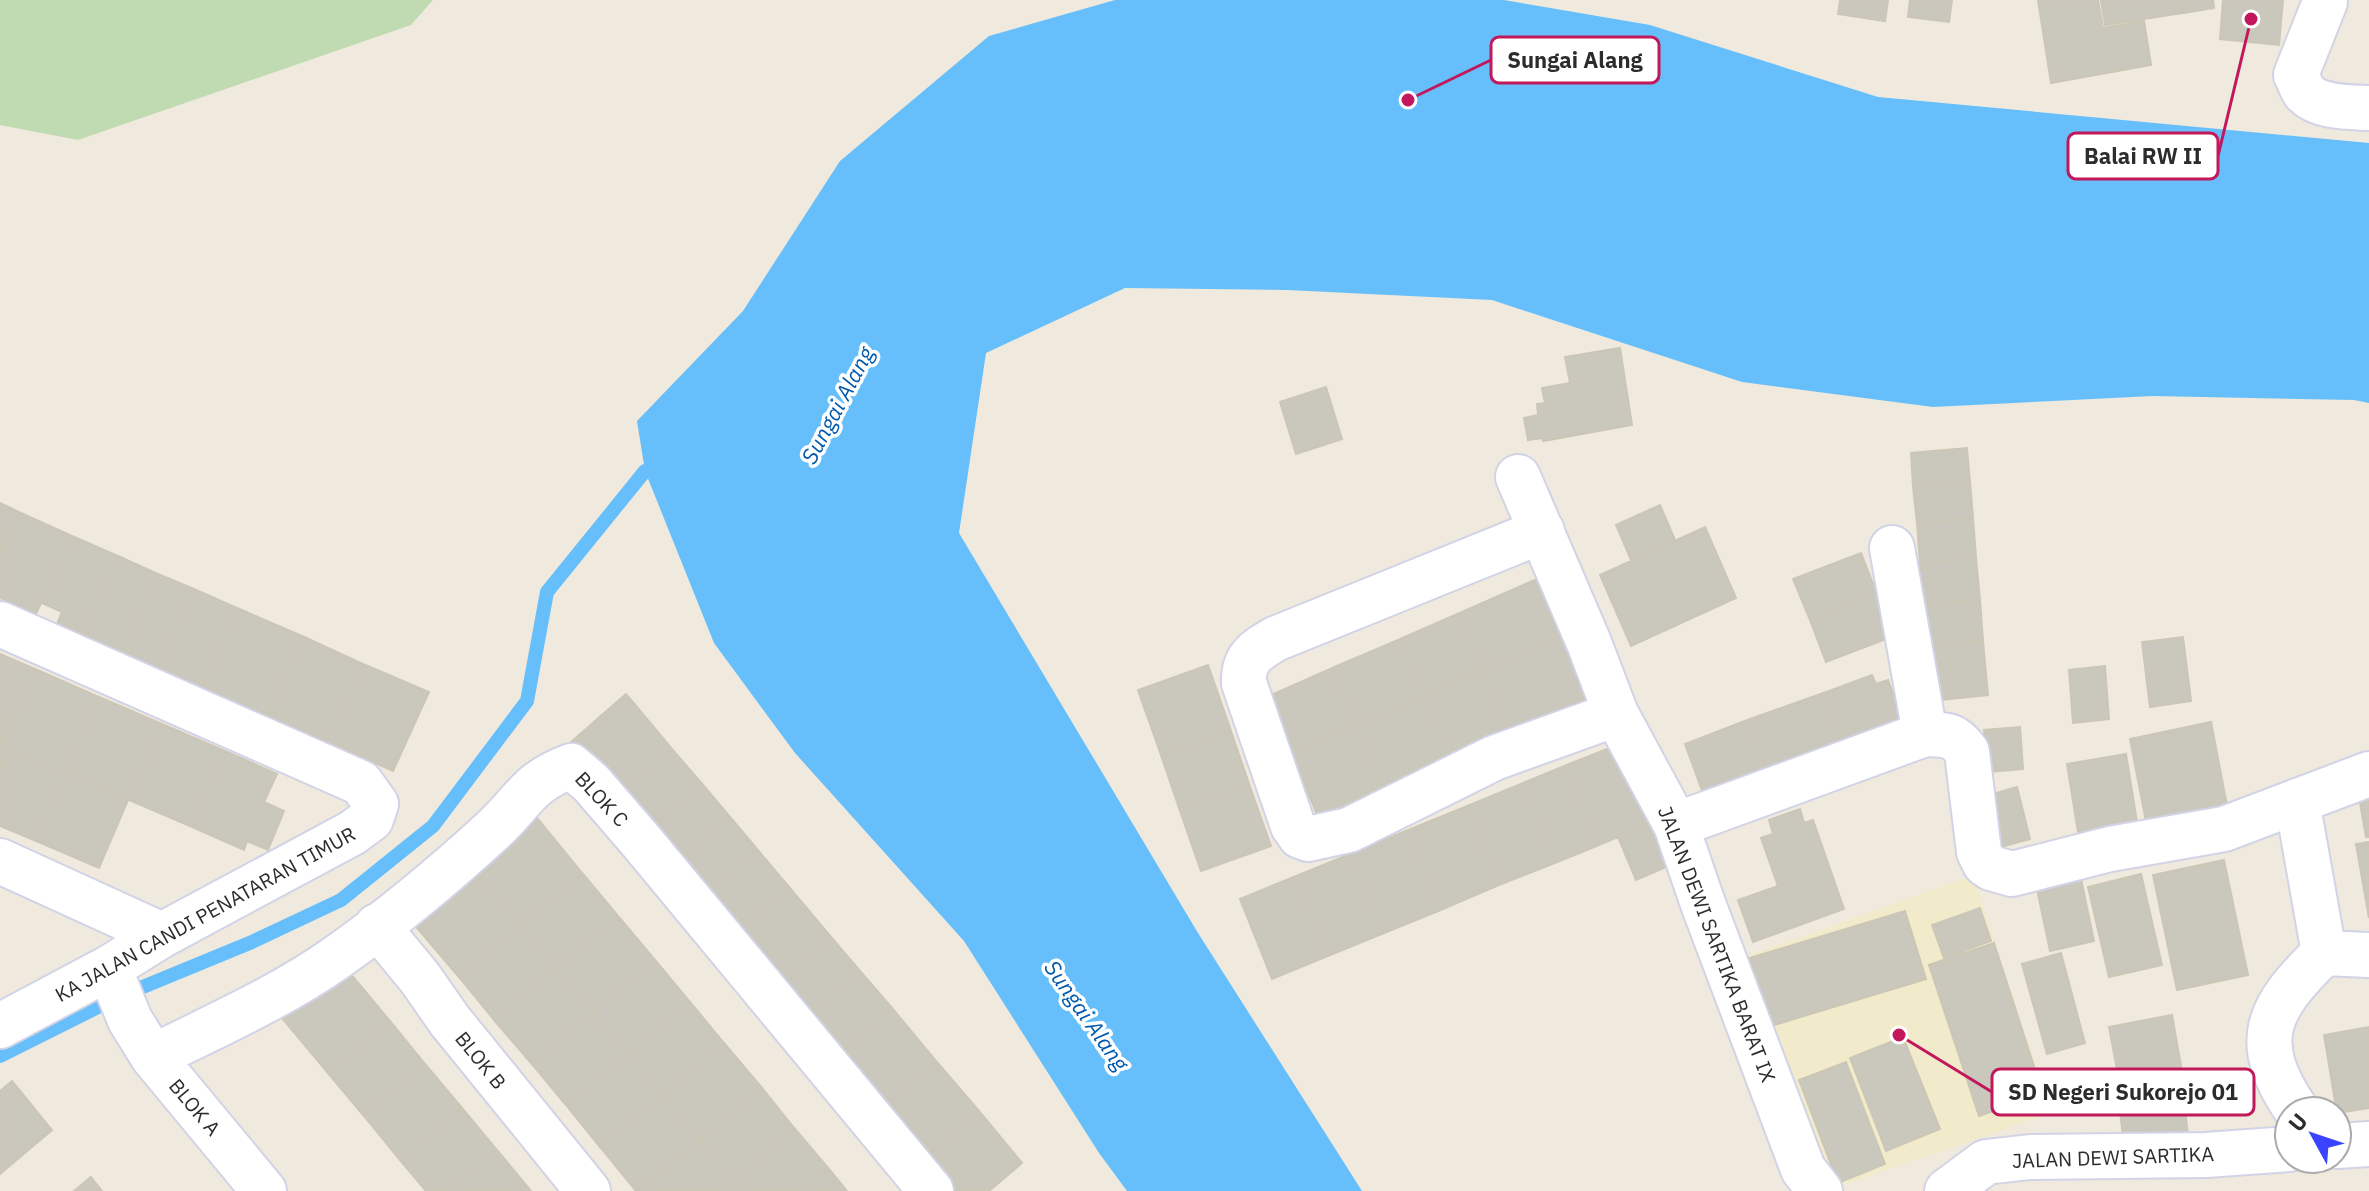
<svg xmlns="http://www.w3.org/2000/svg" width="2369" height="1191" font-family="'IBM Plex Sans',sans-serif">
<rect width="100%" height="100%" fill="#efeadd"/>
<!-- education -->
<path fill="#f2ebcb" d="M1973 875 2051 1113 1827 1191 1745 957Z"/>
<!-- cemetery -->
<path fill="#c0dbb2" d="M0 0H433L411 25 78 140 0 125Z"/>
<!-- water -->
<path fill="#66befb" d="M1115 0H1504L1650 25 1878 97 2369 143V403L2354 400 2153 396 1933 407 1742 382 1492 300 1287 290 1125 288 986 353 959 533 1198 933 1362 1191H1127L1099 1153 964 941 795 753 714 643 645 471 637 421 743 311 840 161 989 36Z"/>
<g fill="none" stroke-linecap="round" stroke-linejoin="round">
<!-- stream -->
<path stroke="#66befb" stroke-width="14" d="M0 1056 116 998 252 942 341 900 433 826 527 701 547 592 645 471"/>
</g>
<!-- building -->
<path fill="#cac8bc" stroke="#cbc6b6" stroke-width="2" d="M1840 0H1888L1885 21 1838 14Z
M1910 0H1952L1949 22 1908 17Z
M2038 0H2098L2103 28 2144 21 2151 65 2051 83Z
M2101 0H2181L2183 13 2105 25Z
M2181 0H2213L2214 8 2183 13Z
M2223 0H2283L2279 45 2220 39Z
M1620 348 1632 425 1543 441 1542 438 1528 440 1524 418 1538 415 1537 404 1545 403 1542 388 1570 383 1565 357Z
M1326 387 1342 439 1296 454 1280 402Z
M1967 448 1970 482 1913 487 1911 453Z
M1970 482 1973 518 1917 523 1913 487Z
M0 503 21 513 0 559Z
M1660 505 1675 540 1631 560 1616 525Z
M21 513 72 536 36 614 0 598V559Z
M1973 518 1976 558 1920 563 1917 523Z
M1705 527 1736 598 1631 646 1600 575Z
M72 536 118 556 83 634 57 624 62 612 42 603Z
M1861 553 1877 594 1810 620 1793 579Z
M118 556 158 574 123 653 83 634Z
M1976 558 1980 600 1923 605 1920 563Z
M158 574 194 589 159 668 123 653Z
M1537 579 1561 635 1482 670 1457 614Z
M194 589 237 608 202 687 159 668Z
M1877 594 1894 636 1826 662 1810 620Z
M1980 600 1983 641 1926 645 1923 605Z
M237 608 302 636 267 716 202 687Z
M1457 614 1482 670 1424 695 1400 639Z
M1561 635 1589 702 1510 736 1482 670Z
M302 636 363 664 328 742 267 716Z
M2183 637 2191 701 2150 707 2142 642Z
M1400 639 1424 695 1356 725 1332 668Z
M1983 641 1988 695 1931 701 1926 645Z
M0 654 35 669 1 745 0 744Z
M363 664 429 692 393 771 328 742Z
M1208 665 1231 731 1161 755 1138 690Z
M2105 666 2109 719 2073 723 2069 670Z
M1332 668 1356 725 1291 753 1267 697Z
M35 669 99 697 65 773 1 745Z
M1482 670 1510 736 1452 761 1424 695Z
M1872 675 1876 684 1888 680 1902 717 1890 722 1894 734 1848 752 1826 692Z
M1826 692 1848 752 1770 781 1747 720Z
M626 694 672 749 617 796 571 742Z
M1424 695 1452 761 1384 791 1356 725Z
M99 697 162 724 129 800 65 773Z
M1747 720 1770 781 1707 804 1685 744Z
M2211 722 2230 821 2149 837 2130 739Z
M162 724 225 751 192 827 129 800Z
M1356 725 1384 791 1319 819 1291 753Z
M2020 727 2023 769 1988 772 1984 730Z
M1231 731 1249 784 1179 808 1161 755Z
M1622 743 1654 822 1597 846 1564 766Z
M0 744 10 749 0 772Z
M10 749 65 773 36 841 0 826V772Z
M672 749 703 785 647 832 617 796Z
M225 751 277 774 264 802 284 811 268 850 247 841 244 850 192 827Z
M2126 754 2138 828 2079 838 2067 764Z
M1564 766 1597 846 1555 863 1523 783Z
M65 773 128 800 99 868 36 841Z
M1523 783 1555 863 1499 885 1467 806Z
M1249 784 1271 846 1201 871 1179 808Z
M703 785 730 817 674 865 647 832Z
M2017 787 2030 839 1993 849 1980 798Z
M2369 789V837H2366L2358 791Z
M1467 806 1499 885 1441 910 1408 830Z
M1800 809 1804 823 1813 820 1844 909 1753 942 1738 900 1778 886 1761 838 1773 834 1769 820Z
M730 817 757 849 701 897 674 865Z
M537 818 583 874 521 925 475 870Z
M1654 822 1671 865 1636 880 1618 837Z
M1408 830 1441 910 1382 934 1350 854Z
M2369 842V918L2356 844Z
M757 849 789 887 734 934 701 897Z
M1350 854 1382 934 1328 956 1296 876Z
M2077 860 2094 941 2050 951 2033 870Z
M2224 860 2248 975 2177 990 2153 875Z
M475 870 521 925 459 977 412 922Z
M583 874 618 916 557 968 521 925Z
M2141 874 2162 965 2109 977 2088 887Z
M1296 876 1328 956 1272 979 1240 899Z
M789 887 831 937 775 984 734 934Z
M1980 908 1991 941 1944 958 1932 925Z
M1905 911 1926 979 1771 1026 1750 958Z
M618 916 655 960 593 1012 557 968Z
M521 925 557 968 494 1020 459 977Z
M831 937 860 971 805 1019 775 984Z
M1994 943 2043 1094 1979 1116 1929 965Z
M2061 953 2085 1043 2047 1054 2022 964Z
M655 960 690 1002 627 1054 593 1012Z
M344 966 390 1021 328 1073 282 1018Z
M557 968 593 1012 531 1063 494 1020Z
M860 971 892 1008 836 1056 805 1019Z
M690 1002 724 1043 662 1095 627 1054Z
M892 1008 936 1061 881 1108 836 1056Z
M593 1012 627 1054 566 1105 531 1063Z
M2172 1015 2185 1089 2123 1101 2109 1027Z
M390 1021 425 1064 364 1116 328 1073Z
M2369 1027V1108L2337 1113 2324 1035Z
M1903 1037 1940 1129 1886 1151 1850 1058Z
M724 1043 762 1088 700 1140 662 1095Z
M627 1054 662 1095 600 1147 566 1105Z
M936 1061 979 1111 923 1158 881 1108Z
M1846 1062 1885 1164 1838 1183 1799 1080Z
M425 1064 462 1108 400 1160 364 1116Z
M12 1081 52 1130 0 1174V1091Z
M762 1088 795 1129 734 1181 700 1140Z
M662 1095 700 1140 636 1191 600 1147Z
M2183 1095 2189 1142 2125 1151 2119 1104Z
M462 1108 497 1150 447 1191H426L400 1160Z
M979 1111 1022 1163 989 1191H950L923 1158Z
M795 1129 829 1169 803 1191H742L734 1181Z
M700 1140 734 1181 721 1191H639Z
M497 1150 531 1191H447Z
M829 1169 847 1191H803Z
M91 1177 102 1191H74Z
M734 1181 742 1191H721Z"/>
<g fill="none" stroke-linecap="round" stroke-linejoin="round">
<!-- minor casing -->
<g stroke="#d2d3e6" stroke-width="48">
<path id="minor" d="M2325 2 2296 75C2299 80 2301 88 2305 93 2320 108 2349 107 2369 108
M1518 477 1589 643 1616 714 1676 825 1702 901 1803 1169 1820 1191
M1542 531 1275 639C1255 651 1243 658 1244 683L1293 826 1300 836 1308 839 1349 830 1494 758 1616 714
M1892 548 1925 734
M0 624 361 783 376 804 371 819 352 833 162 935 109 968 0 1026
M2297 801 2324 953
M1676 825 1925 734C1946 735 1954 733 1967 752L1979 852 1985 864 1991 868 2012 874 2110 849 2224 829 2369 774
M0 861 162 935
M377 926 420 978 450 1021 588 1191
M109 968 130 1020 153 1057 264 1191
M153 1057C214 1026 279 998 336 958 390 920 443 876 492 831 524 802 526 783 571 766L591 783 641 841 931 1191
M2297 1111C2249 1041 2267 1008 2324 953L2369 955"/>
</g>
<!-- tertiary casing -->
<g stroke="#d2d3e6" stroke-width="48">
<path id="tertiary" d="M2337 1146 2369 1144
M1947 1191 1986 1162 2030 1157 2206 1155 2289 1149"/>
</g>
<!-- minor -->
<use href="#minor" stroke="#fff" stroke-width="44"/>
<!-- tertiary -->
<use href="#tertiary" stroke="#fff" stroke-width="44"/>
</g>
<g text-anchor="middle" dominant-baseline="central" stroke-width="7" stroke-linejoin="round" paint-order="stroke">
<!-- street labels -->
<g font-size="20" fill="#2c2c2c" stroke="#fff">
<text transform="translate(602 799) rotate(47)">BLOK C</text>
<text transform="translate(205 914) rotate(-29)">KA JALAN CANDI PENATARAN TIMUR</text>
<text transform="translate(1717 944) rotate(69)">JALAN DEWI SARTIKA BARAT IX</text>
<text transform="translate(481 1060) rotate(51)">BLOK B</text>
<text transform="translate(195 1107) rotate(50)">BLOK A</text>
<text transform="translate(2113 1157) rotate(-2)">JALAN DEWI SARTIKA</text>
</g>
<!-- water labels -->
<g font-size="22" font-style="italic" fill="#0059ac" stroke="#fff">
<text transform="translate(837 405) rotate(-62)">Sungai Alang</text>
<text transform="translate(1087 1015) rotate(55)">Sungai Alang</text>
</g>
</g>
<!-- callouts -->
<path fill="none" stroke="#c2185b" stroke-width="3" d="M1408 100L1491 60M2251 19L2218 156M1899 1035L1992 1092"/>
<g fill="#c2185b" stroke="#fff" stroke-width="3">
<circle cx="1408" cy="100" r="8"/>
<circle cx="2251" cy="19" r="8"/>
<circle cx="1899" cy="1035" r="8"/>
</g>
<g fill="#fff" stroke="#c2185b" stroke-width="3">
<rect x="1491" y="37" width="168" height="46" rx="8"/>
<rect x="2068" y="133" width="150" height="46" rx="8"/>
<rect x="1992" y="1069" width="262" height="46" rx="8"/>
</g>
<g font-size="22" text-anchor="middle" font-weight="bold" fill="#2c2c2c">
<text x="1575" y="68">Sungai Alang</text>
<text x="2143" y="164">Balai RW II</text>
<text x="2123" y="1100">SD Negeri Sukorejo 01</text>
</g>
<!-- north arrow -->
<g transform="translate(2313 1135) rotate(310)"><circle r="38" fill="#ffffff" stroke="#ababab" stroke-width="2"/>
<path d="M0-6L14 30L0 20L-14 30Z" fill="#3a43ff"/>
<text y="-12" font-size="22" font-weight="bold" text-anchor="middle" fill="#2c2c2c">U</text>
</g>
</svg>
